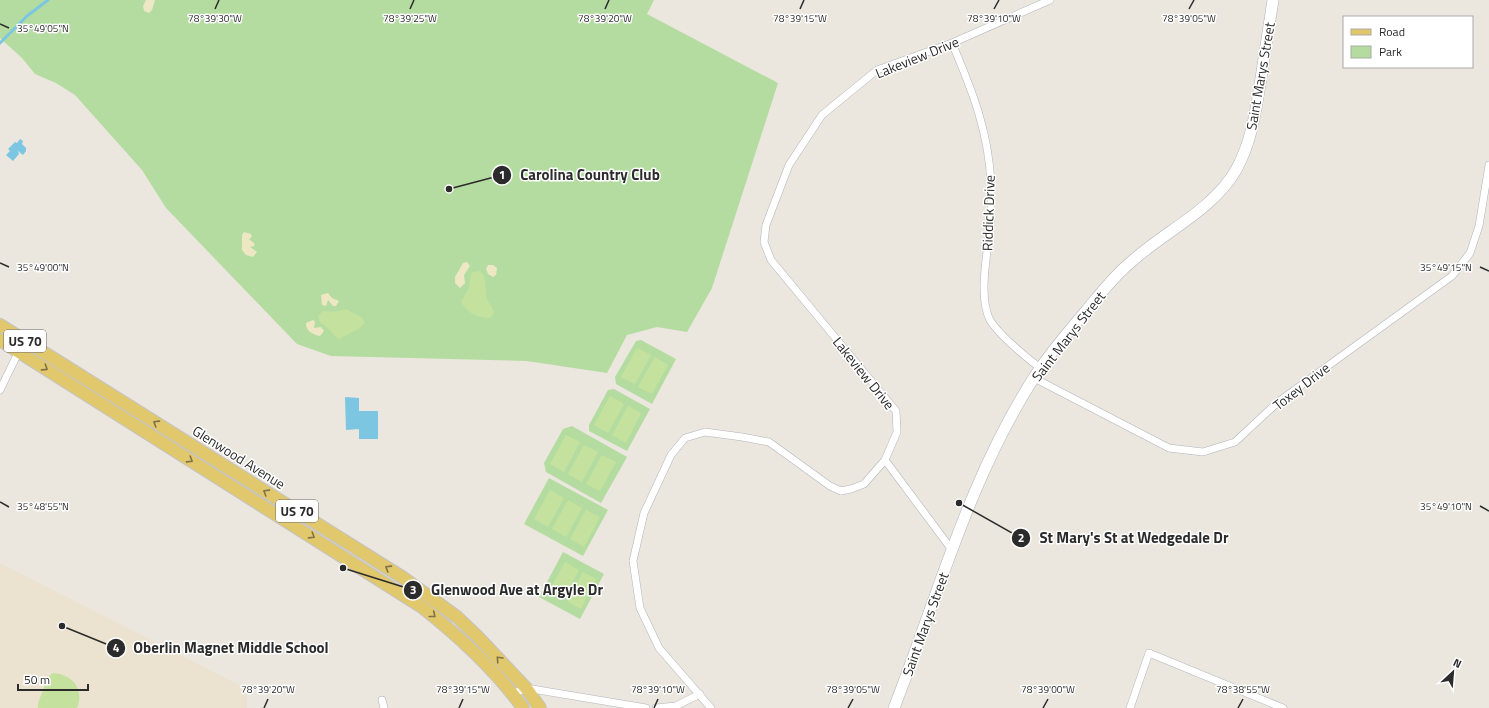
<svg xmlns="http://www.w3.org/2000/svg" width="1489" height="708" font-family="'Titillium Web',sans-serif">
<rect width="100%" height="100%" fill="#ebe6de"/>
<!-- education -->
<path fill="#ebe2cf" d="M0 563 247 689V708H0Z"/>
<!-- green -->
<path fill="#b4dca0" d="M0 0H654L647 14 778 83 712 288 687 332 657 327 627 335 607 373 527 361 331 356 297 344 166 208 142 170 75 95 56 83 35 74 22 58 0 38Z
M641 340 676 359 652 404 616 384 615 377 636 341Z
M614 389 650 409 627 451 589 431V425L608 390Z
M572 426 627 457 601 503 546 472 544 463 563 429Z
M549 478 608 510 583 556 524 524Z
M563 552 604 574 580 619 539 597Z"/>
<!-- sand -->
<path fill="#ede7c4" d="M146 0H155L152 10 149 13 144 11 143 6Z
M244 232 251 234 252 237 249 239 255 244 254 246 250 247 257 252 253 257 246 255 242 250V235Z
M467 262 470 266 464 275 465 283 460 288 455 283V277L463 263Z
M488 265H493L497 268 496 275 493 277 488 274 486 269Z
M328 293 332 298 339 301 336 306H333L328 300 326 306 322 305 321 295Z
M313 320 315 322 314 328 321 327 324 331 320 336C313 335 305 330 306 323Z"/>
<!-- pitch -->
<path fill="#c4e29d" d="M480 271C488 279 484 289 487 299 489 304 493 307 494 313L490 318C477 318 468 313 461 302L469 288 471 274 473 272Z
M346 309 361 317 365 322 360 328 339 339C331 334 329 327 320 322L318 316 323 311 335 312Z
M637 348 651 355 635 384 621 377Z
M655 357 668 365 652 394 638 387Z
M610 396 624 404 608 433 594 425Z
M628 406 641 413 626 443 612 435Z
M566 435 580 442 564 472 550 464Z
M584 445 598 452 582 482 568 474Z
M602 455 616 462 600 491 586 484Z
M550 490 564 498 548 527 534 519Z
M568 500 582 508 566 537 552 529Z
M586 510 600 517 584 547 570 539Z
M565 562 579 570 563 599 549 591Z
M583 572 596 579 581 609 567 601Z
M53 673C72 674 85 689 77 708H38V703L48 677Z"/>
<!-- water -->
<path fill="#7cc6e2" d="M20 139 23 141 22 144 26 148V151L23 155 18 151 19 154 13 161 6 155 10 151 8 149 15 142 17 143Z
M345 397 359 398V411H378V439H359V429L346 430Z"/>
<g fill="none" stroke-linecap="round" stroke-linejoin="round">
<!-- stream -->
<path stroke="#7cc6e2" stroke-width="3" d="M0 43 27 16 48 0"/>
<!-- minor casing -->
<g stroke="#b2b4bd" stroke-width="8">
<path id="minor" d="M952 43C972 90 989 132 991 185 991 196 991 207 991 218 989 246 977 295 990 320 999 335 1026 357 1040 368
M1034 378 1169 448 1203 452 1235 442 1278 402 1452 276 1470 253 1479 226 1489 165
M0 390 19 351
M885 460 952 550
M513 694 526 688 646 708
M382 700 384 708
M656 708 676 706 700 694
M711 708 659 648 640 608 633 561 644 513 671 455 685 438 705 432 742 437 769 442 830 486 841 491 851 489 864 484 885 460 897 432 896 411 771 260 764 242 766 225 789 165 822 115 877 70 952 43 1050 0
M1130 708 1149 653 1283 708"/>
</g>
<!-- secondary casing -->
<g stroke="#b2b4bd" stroke-width="12">
<path id="secondary" d="M894 708C938 596 969 478 1035 376 1050 353 1068 332 1086 311 1100 294 1114 276 1131 262 1165 231 1213 210 1236 170 1252 141 1256 110 1261 78 1265 52 1269 26 1273 0"/>
</g>
<!-- primary casing -->
<g stroke="#c4c4c4" stroke-width="14">
<path id="primary" d="M0 325 402 577 457 617 477 636 526 688 540 708
M0 340 422 607C460 637 495 669 523 708"/>
</g>
<!-- minor -->
<use href="#minor" stroke="#fff" stroke-width="7"/>
<!-- secondary -->
<use href="#secondary" stroke="#fff" stroke-width="11"/>
<!-- primary -->
<use href="#primary" stroke="#e2c86c" stroke-width="12"/>
</g>
<!-- one-way arrows -->
<defs><path id="oneway-chevron" d="M-2-3.5L2.5 0L-2 3.5" fill="none" stroke-width="1.6" stroke-linecap="round" stroke-linejoin="round"/></defs>
<g stroke="#7d7248">
<use href="#oneway-chevron" transform="translate(45 368) rotate(33)"/>
<use href="#oneway-chevron" transform="translate(156 423) rotate(-148)"/>
<use href="#oneway-chevron" transform="translate(190 460) rotate(32)"/>
<use href="#oneway-chevron" transform="translate(266 492) rotate(-148)"/>
<use href="#oneway-chevron" transform="translate(312 536) rotate(32)"/>
<use href="#oneway-chevron" transform="translate(388 568) rotate(-148)"/>
<use href="#oneway-chevron" transform="translate(433 615) rotate(39)"/>
<use href="#oneway-chevron" transform="translate(499 659) rotate(-133)"/>
</g>
<!-- ticks -->
<path fill="none" stroke="#2b2b2b" stroke-width="1.5" d="M215 9 219 0M410 9 414 0M605 9 609 0M800 9 804 0M994 9 999 0M1189 9 1194 0M0 24 9 28M0 263 9 267M1480 267 1489 271M0 502 9 507M1480 506 1489 511M264 708 268 699M459 708 463 699M654 708 658 699M848 708 853 699M1043 708 1048 699M1238 708 1243 699"/>
<g text-anchor="middle" dominant-baseline="central" stroke-width="3" stroke-linejoin="round" paint-order="stroke">
<!-- shield labels -->
<g fill="#fff" stroke="#6b6b6b" stroke-width="1">
<rect x="4" y="330" width="42" height="22" rx="3"/>
<rect x="276" y="500" width="42" height="22" rx="3"/>
</g>
<g font-size="13" font-weight="bold" fill="#2b2b2b">
<text x="25" y="341">US 70</text>
<text x="297" y="511">US 70</text>
</g>
<!-- street labels -->
<g font-size="14" fill="#2b2b2b" stroke="#fff">
<text transform="translate(917 57) rotate(-22)">Lakeview Drive</text>
<text transform="translate(1260 76) rotate(-80)">Saint Marys Street</text>
<text transform="translate(988 213) rotate(-88)">Riddick Drive</text>
<text transform="translate(1068 336) rotate(-52)">Saint Marys Street</text>
<text transform="translate(864 373) rotate(51)">Lakeview Drive</text>
<text transform="translate(1301 386) rotate(-38)">Toxey Drive</text>
<text transform="translate(239 457) rotate(32)">Glenwood Avenue</text>
<text transform="translate(925 624) rotate(-70)">Saint Marys Street</text>
</g>
</g>
<g font-size="10" text-anchor="middle" fill="#2b2b2b" stroke="#fff" stroke-width="3" stroke-linejoin="round" paint-order="stroke">
<text x="215" y="22">78°39'30"W</text>
<text x="410" y="22">78°39'25"W</text>
<text x="605" y="22">78°39'20"W</text>
<text x="800" y="22">78°39'15"W</text>
<text x="994" y="22">78°39'10"W</text>
<text x="1189" y="22">78°39'05"W</text>
<text x="43" y="32">35°49'05"N</text>
<text x="1446" y="271">35°49'15"N</text>
<text x="43" y="271">35°49'00"N</text>
<text x="1446" y="510">35°49'10"N</text>
<text x="43" y="510">35°48'55"N</text>
<text x="268" y="693">78°39'20"W</text>
<text x="463" y="693">78°39'15"W</text>
<text x="658" y="693">78°39'10"W</text>
<text x="853" y="693">78°39'05"W</text>
<text x="1048" y="693">78°39'00"W</text>
<text x="1243" y="693">78°38'55"W</text>
</g>
<!-- callouts -->
<path fill="none" stroke="#2b2b2b" stroke-width="1.5" d="M449 189L502 175M959 503L1021 538M343 568L413 590M62 626L116 648"/>
<g fill="#2b2b2b" stroke="#fff" stroke-width="1.5">
<circle cx="449" cy="189" r="4"/>
<circle cx="959" cy="503" r="4"/>
<circle cx="343" cy="568" r="4"/>
<circle cx="62" cy="626" r="4"/>
<circle cx="502" cy="175" r="10"/>
<circle cx="1021" cy="538" r="10"/>
<circle cx="413" cy="590" r="10"/>
<circle cx="116" cy="648" r="10"/>
</g>
<g font-size="12" text-anchor="middle" font-weight="bold" fill="#fff">
<text x="502" y="179">1</text>
<text x="1021" y="542">2</text>
<text x="413" y="594">3</text>
<text x="116" y="652">4</text>
</g>
<g font-size="15" text-anchor="middle" font-weight="bold" fill="#2b2b2b" stroke="#fff" stroke-width="3" stroke-linejoin="round" paint-order="stroke">
<text x="590" y="180">Carolina Country Club</text>
<text x="1134" y="543">St Mary's St at Wedgedale Dr</text>
<text x="517" y="595">Glenwood Ave at Argyle Dr</text>
<text x="231" y="653">Oberlin Magnet Middle School</text>
</g>
<!-- legend -->
<rect x="1343" y="16" width="130" height="52" fill="#ffffff" stroke="#aaaaaa"/>
<rect x="1351" y="29" width="20" height="6" fill="#e2c86c" stroke="#aaaaaa"/>
<text x="1379" y="36" font-size="12" fill="#2b2b2b">Road</text>
<rect x="1351" y="46" width="20" height="12" fill="#b4dca0" stroke="#aaaaaa"/>
<text x="1379" y="56" font-size="12" fill="#2b2b2b">Park</text>
<!-- north arrow -->
<g transform="translate(1453 672) rotate(26)" stroke="#ffffff" stroke-width="3" paint-order="stroke">
<path d="M0-3L7 15L0 10L-7 15Z" fill="#2b2b2b"/>
<text y="-6" font-size="11" font-weight="bold" text-anchor="middle" fill="#2b2b2b">N</text>
</g>
<!-- scale -->
<path d="M18 684v6h70v-6" fill="none" stroke="#2b2b2b" stroke-width="2"/>
<text x="24" y="684" font-size="12" fill="#2b2b2b" stroke="#ffffff" stroke-width="3" paint-order="stroke">50 m</text>
</svg>
